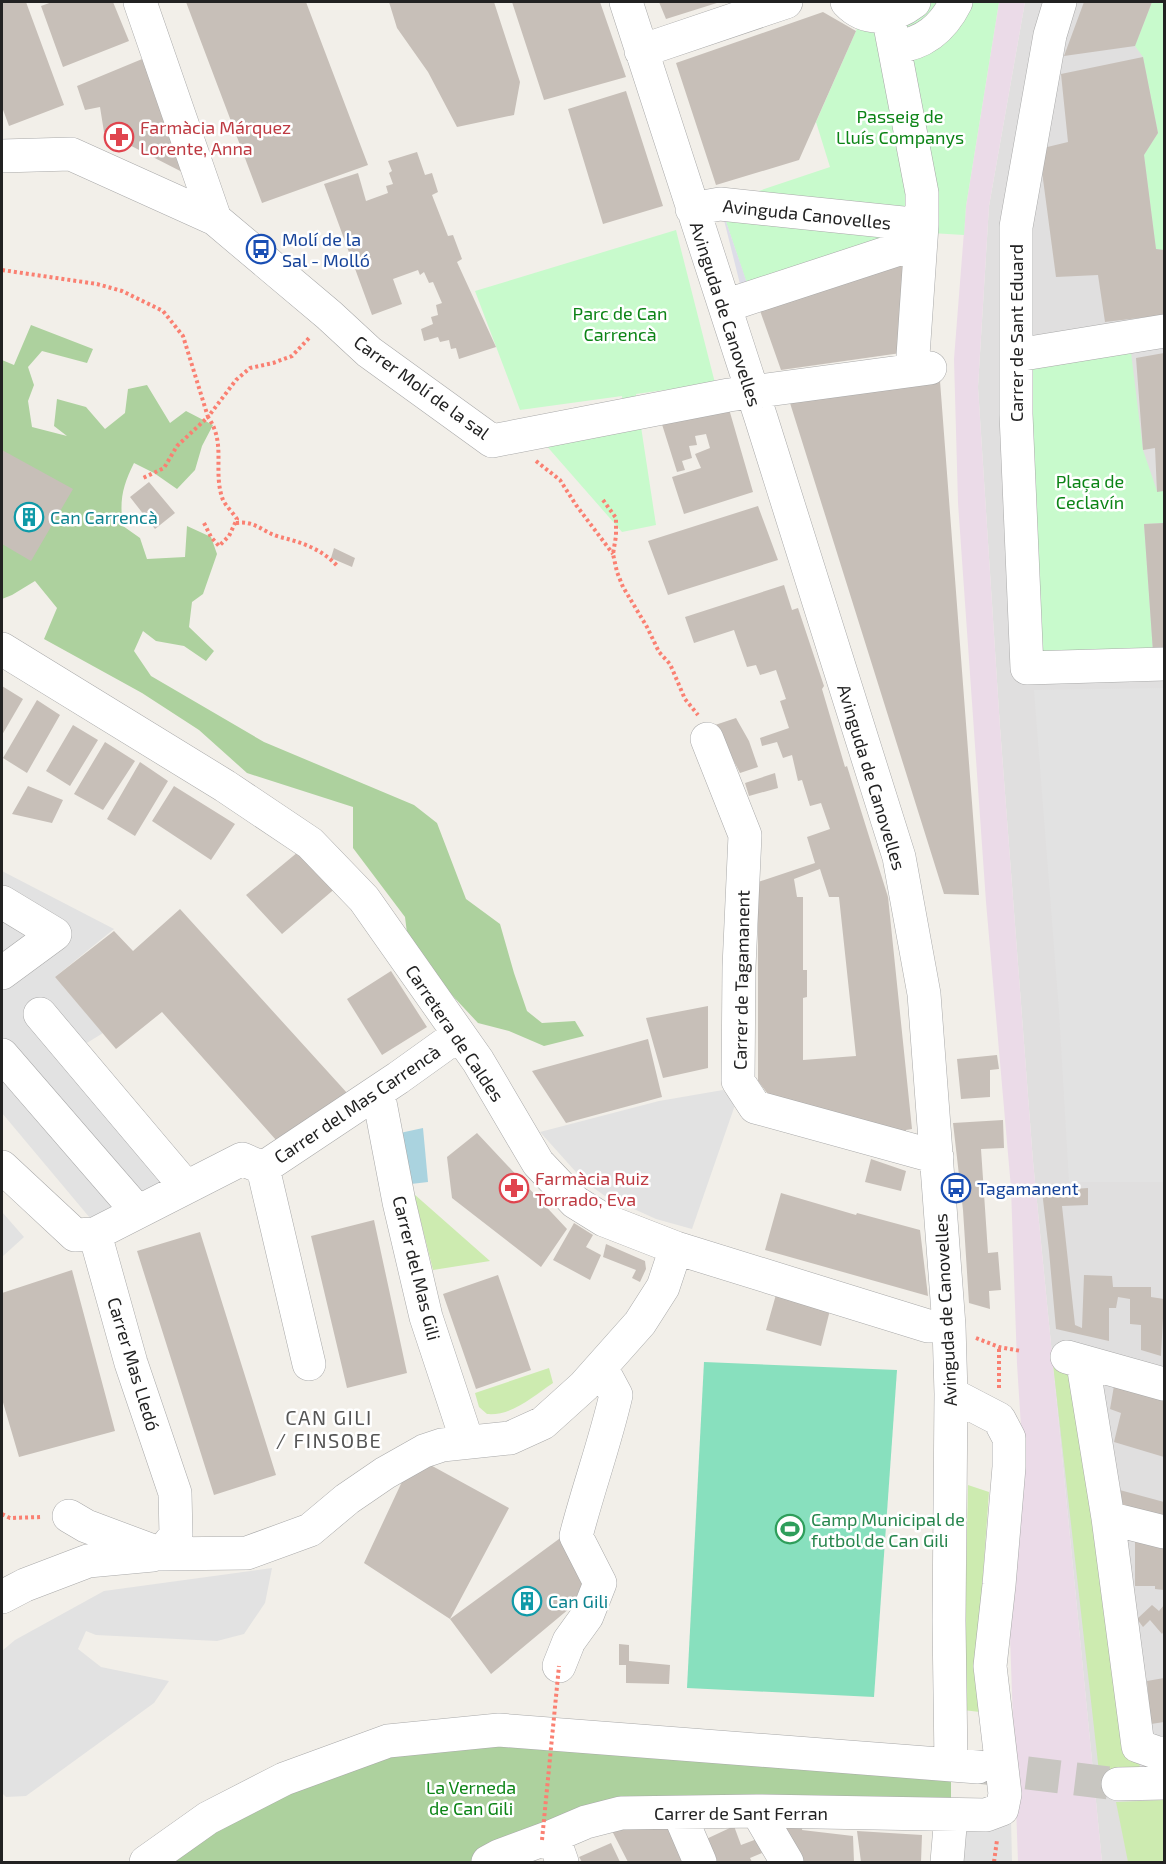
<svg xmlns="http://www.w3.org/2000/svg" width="1166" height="1864" font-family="'Exo 2',sans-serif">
<rect width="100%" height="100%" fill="#f2efe9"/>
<!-- residential -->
<path fill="#e0dfdf" d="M1025 2H1164V1862H1102L1033 1161 1000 727 978 387 989 206Z"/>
<!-- industrial -->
<path fill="#ebdbe8" d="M999 2H1025L989 206 978 387 1000 727 1033 1161 1102 1862H1018L1010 1637 1022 1442 1017 1364 1011 1188 986 902 958 503 954 359 966 206Z"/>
<!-- grass -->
<path fill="#cdebb0" d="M414 1194 490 1261 433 1270Z
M1053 1364 1075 1366 1141 1774 1099 1772Z
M549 1368 553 1383C532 1397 512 1416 487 1414L479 1407 475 1393Z
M968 1485 989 1492 977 1659 980 1712 963 1710Z
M1164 1800V1862H1128L1116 1802Z"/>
<!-- forest -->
<path fill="#add19e" d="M31 325 93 349 87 363 42 351 28 367 34 385 28 401 32 427 67 436 54 426 57 399 86 407 105 429 125 413 128 389 147 385 170 423 186 411 213 425 202 446 195 470 177 489 154 473 134 463C123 485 119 500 123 526L140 538 147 559 185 557 187 526 211 537 217 554 203 594 192 602 189 627 214 651 206 661 184 646 156 641 143 631 134 651 151 676 264 742 414 805 437 823 466 899 500 924 514 973 527 1011 542 1023 575 1021 584 1036 544 1046 509 1031 478 1023 409 949 405 917 353 848V807L247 773 199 730 142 693 44 639 57 608 35 581 12 595 2 599V360L14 365Z
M388 1741 951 1763V1815L679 1813 488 1862H146Z"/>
<!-- park -->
<path fill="#c8facc" d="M920 2H999L966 206 964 235 931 233 748 287 720 204 830 167 816 122 856 31 861 17Z
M1152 2H1164V250L1156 249 1144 155 1158 133 1143 57 1135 46Z
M676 230 715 383 636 394 656 525 622 532 544 443 625 426 622 396 520 410 475 291Z
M1129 336 1143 450 1157 491H1164V523L1144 524 1153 652 1026 657 1025 353Z"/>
<!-- pitch -->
<path fill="#88e0be" d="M704 1362 897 1370 874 1697 687 1688Z"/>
<!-- parking -->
<path fill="#e2e2e2" d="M1164 688V1182H1069L1059 1011 1034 690Z
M2 871 114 929 55 977 103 1033 82 1046 192 1168 90 1218 2 1113Z
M723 1090 735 1105 692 1229 656 1219 605 1196 584 1181 540 1132 659 1101Z
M2 1212 24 1237 2 1257Z
M272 1568 265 1603 244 1634 217 1641 96 1635 86 1631 78 1649 101 1667 169 1681 154 1703 26 1796 6 1797 2 1793V1651L15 1640 104 1591Z
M1011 1818 1012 1862H957V1822Z"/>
<!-- plaza -->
<path fill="#dddde8" d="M720 204 748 286 744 300Z"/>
<!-- water -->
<path fill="#aad3df" d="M423 1128 428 1182 411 1184 400 1133Z"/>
<!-- building -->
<path fill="#c7bfb8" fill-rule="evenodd" d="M2 2H26L64 105 9 126 2 107Z
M52 2H113L129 41 63 67 41 6Z
M186 2H306L368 165 262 203Z
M389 2H494L520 82 514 115 457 127 428 72 397 28Z
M512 2H600L626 77 544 100Z
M659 2H720L666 19Z
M1084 2H1152L1135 46 1064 56Z
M823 12 856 31 799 160 716 185 676 63Z
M147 57 188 175 104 132 100 107 85 110 77 86Z
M1143 57 1158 133 1144 155 1156 249 1164 250V315L1105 322 1098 275 1056 277 1039 149 1068 142 1061 74Z
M626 91 663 206 603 224 568 109Z
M417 152 425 175 432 173 438 192 432 195 448 236 453 235 462 259 457 262 496 347 459 359 456 348 451 349 449 340 440 342 438 337 424 341 421 329 433 324 431 317 438 315 436 305 442 303 433 282 429 283 424 272 420 275 418 270 393 279 402 304 372 315 324 184 358 173 366 201 388 193 386 186 393 184 389 173 392 171 388 161Z
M915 255 908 352 781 370 758 305Z
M1164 353V491L1157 492 1155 448 1143 450 1136 358Z
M940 381 979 895 944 894 790 403Z
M729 409 753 492 684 514 672 477 701 468 695 454 710 448 706 434 695 436 697 445 689 446 692 458 682 461 685 470 677 472 660 418Z
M2 450 73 489 31 561 2 544Z
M149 482 175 513 155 529 130 497Z
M758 506 778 560 668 595 648 541Z
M1164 523V651L1153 652 1144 524Z
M334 548 355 558 352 567 331 558Z
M784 585 792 610 798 608 824 686 822 689 845 767 847 766 888 897 912 1129 906 1130 905 1136 770 1097 758 1081V882L815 863 807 837 830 829 821 803 810 806 802 780 798 781 792 755 783 758 777 742 762 746 760 738 789 728 780 701 786 699 776 670 760 675 756 665 747 667 734 630 694 643 685 617ZM820 869 829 897H839L856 1056 803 1060V998L807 997V970H803V897H797L794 879Z
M2 686 23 699 2 735Z
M37 700 60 715 27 773 3 758Z
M736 718 749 741 758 767 740 773 715 725Z
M73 725 98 740 70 786 46 771Z
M105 742 135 761 103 810 74 794Z
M140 762 168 781 135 836 107 819Z
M775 773 778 788 749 796 745 783Z
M28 786 63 800 52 823 12 814Z
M174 786 235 824 211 860 152 821Z
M304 847 338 886 282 934 246 895Z
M180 909 348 1094 284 1149 162 1012 116 1049 55 977 114 931 133 951Z
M391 971 427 1027 382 1055 347 999Z
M708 1006V1068L663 1078 646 1018Z
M648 1039 662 1097 566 1123 532 1071Z
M997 1055 999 1069 990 1070V1097L961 1099 957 1059Z
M1003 1120 1004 1148 981 1149 988 1253 998 1252 1001 1290 989 1291 990 1309 969 1303 963 1210 953 1123Z
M477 1133 567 1229 541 1267 452 1198 447 1157Z
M871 1159 906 1171 901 1191 865 1182Z
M1088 1188V1205L1062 1206 1075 1325 1082 1328 1084 1275 1112 1276 1113 1287H1151V1297L1164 1299 1161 1356 1141 1350V1325L1130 1324V1299L1118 1297 1116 1308H1109V1341L1056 1329 1049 1251 1042 1191Z
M781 1193 856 1215 857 1213 920 1230 928 1296 765 1250Z
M374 1220 407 1373 347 1388 311 1236Z
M574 1223 593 1235 586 1247 601 1255 590 1280 553 1260Z
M200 1232 276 1475 214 1495 137 1251Z
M606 1244 645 1261 646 1269 640 1282 632 1278 636 1270 603 1257Z
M72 1270 115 1431 19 1457 2 1399V1293Z
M498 1275 531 1370 476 1389 443 1294Z
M777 1291 831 1306 821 1346 766 1330Z
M1115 1380 1164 1394V1457L1114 1442 1121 1413 1110 1409Z
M414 1456 509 1508 450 1619 364 1563Z
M1116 1489 1164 1502V1516L1118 1504Z
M1135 1535 1164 1542V1590L1155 1589V1586H1135Z
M563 1536 600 1583 491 1674 450 1619Z
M1152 1605 1159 1611 1164 1605V1631L1162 1634 1150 1620 1143 1627 1137 1619Z
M619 1644 629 1645V1661L670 1665 669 1684 626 1683V1665H619Z
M1164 1678V1722L1151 1724 1147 1681Z
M769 1822 803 1823 802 1830 853 1836 854 1862H794Z
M667 1823 683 1862H628L610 1827Z
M734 1826 741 1845 757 1839 762 1853 750 1858 752 1862H713L702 1841Z
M857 1831 922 1835 921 1862H861Z
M611 1843 620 1862H582L579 1857Z"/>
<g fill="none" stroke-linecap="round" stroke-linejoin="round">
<!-- minor-tunnel -->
<path stroke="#c8c6c1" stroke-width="33" stroke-dasharray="33 16" stroke-linecap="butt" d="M978 1767 1118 1784"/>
<!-- minor casing -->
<g stroke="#a9a9a9" stroke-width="34">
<path id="minor" d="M140 2 215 219
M626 2 761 418 899 857 924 994 949 1326 951 1394 949 1621 951 1763
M847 2C867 23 893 18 914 2
M1060 2 1050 35 1016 227V414L1027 668 1164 664
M888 15 922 193V225L912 370
M895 47C924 44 943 28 956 2
M641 51 786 2
M2 156 71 154 215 219 329 315 369 352 492 441 729 395 930 368
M692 209 720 204 922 225
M725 306 905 247 922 225
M1017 355 1164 331
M2 649 225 786 310 843 364 899 478 1061 538 1163 575 1202 604 1220 676 1248 928 1326H949
M707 739 745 835 739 967 738 1081 755 1107 937 1157
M2 902 55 934 2 973
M40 1014 186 1187
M2 1055 138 1212
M378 1092 399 1202 426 1317 467 1441
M2 1167 75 1235 95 1234 242 1159 263 1168 398 1078 458 1035
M263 1168 309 1364
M95 1234 131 1363 175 1493 176 1535 161 1554
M1067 1357 1164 1384
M1084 1370 1108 1518 1138 1746 1158 1753H1164
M69 1516 86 1526 161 1554 247 1553 310 1530 347 1499 385 1473 424 1451 442 1445 510 1438 543 1423 584 1386 640 1323 663 1287 676 1248
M1108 1518 1164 1532
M2 1597 25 1585 88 1561 153 1555
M559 1666 569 1641 587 1616 600 1583 576 1536C588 1489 605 1443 616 1395L601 1367
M1118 1784 1164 1783
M757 1811 787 1862
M679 1813 700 1862
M553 1836 562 1862
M146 1862 208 1818 284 1779 388 1741 499 1730 978 1767
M488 1862 499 1856 553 1836 586 1822 621 1813 757 1811 986 1815 1002 1809 1005 1794 990 1666 999 1585 1009 1467V1438L999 1419 951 1394
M947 1862 951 1815"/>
</g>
<!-- path -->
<path stroke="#fa8072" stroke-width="4" stroke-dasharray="3 3" stroke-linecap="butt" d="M2 270 97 284 122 291 163 311 183 336 208 417 177 446 164 468 143 478
M536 461 560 480 576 505 613 554
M603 500 616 518V536L613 554 617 572 623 587 647 627 659 652 670 664 685 699 698 715
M204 523 211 537 219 546 229 536 237 519C233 513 226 506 223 500 212 471 227 444 208 417L236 380 250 368 273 363 292 356 311 336
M236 523C255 520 264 533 280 537 301 542 324 550 338 567
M976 1338 999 1347 1021 1351
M999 1388V1347
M2 1514 10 1518 42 1517
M994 1862 997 1840"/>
<!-- minor -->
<use href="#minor" stroke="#fff" stroke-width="33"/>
<!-- path-bridge -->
<path stroke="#fa8072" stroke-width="4" stroke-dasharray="3 3" stroke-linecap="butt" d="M542 1840 559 1666"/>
</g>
<!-- icons -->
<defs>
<g id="pharmacy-ring" transform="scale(1.5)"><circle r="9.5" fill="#fff" stroke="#e0444e" stroke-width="1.5"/><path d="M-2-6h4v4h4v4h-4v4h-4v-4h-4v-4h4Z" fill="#e0444e"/></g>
<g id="bus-ring" transform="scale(1.5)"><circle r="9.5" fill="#fff" stroke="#1a4fb4" stroke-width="1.5"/><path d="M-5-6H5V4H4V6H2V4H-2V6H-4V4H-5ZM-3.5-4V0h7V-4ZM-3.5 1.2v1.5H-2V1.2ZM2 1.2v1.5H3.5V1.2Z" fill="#1a4fb4"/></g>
<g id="building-ring" transform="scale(1.5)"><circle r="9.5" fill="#fff" stroke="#0f9aa8" stroke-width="1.5"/><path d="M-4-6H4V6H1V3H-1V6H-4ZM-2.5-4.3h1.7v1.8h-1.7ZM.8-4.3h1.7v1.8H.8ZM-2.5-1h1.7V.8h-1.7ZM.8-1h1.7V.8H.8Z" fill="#0f9aa8"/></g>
<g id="stadium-ring" transform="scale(1.5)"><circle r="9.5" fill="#fff" stroke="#2e9e5b" stroke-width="1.5"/><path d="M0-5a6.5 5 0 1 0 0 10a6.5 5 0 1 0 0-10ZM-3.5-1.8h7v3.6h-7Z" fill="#2e9e5b"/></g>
</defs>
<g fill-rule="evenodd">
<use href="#pharmacy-ring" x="119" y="137"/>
<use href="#bus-ring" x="261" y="249"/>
<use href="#building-ring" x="29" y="517"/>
<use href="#pharmacy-ring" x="514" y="1188"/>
<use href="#bus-ring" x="956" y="1188"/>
<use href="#stadium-ring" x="790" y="1529"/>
<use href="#building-ring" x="527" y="1601"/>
</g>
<g text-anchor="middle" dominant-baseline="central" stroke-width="5" stroke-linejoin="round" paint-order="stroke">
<!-- park labels -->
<g font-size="18" fill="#0c8416" stroke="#fff">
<text x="900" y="116">Passeig de<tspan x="900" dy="21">Lluís Companys</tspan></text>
<text x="620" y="313">Parc de Can<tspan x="620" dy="21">Carrencà</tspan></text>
<text x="1090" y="481">Plaça de<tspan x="1090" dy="21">Ceclavín</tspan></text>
<text x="471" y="1787">La Verneda<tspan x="471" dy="21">de Can Gili</tspan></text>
</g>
<!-- health labels -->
<g font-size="18" fill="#be3a42" stroke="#fff" text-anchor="start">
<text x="140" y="127">Farmàcia Márquez<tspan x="140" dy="21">Lorente, Anna</tspan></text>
<text x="535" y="1178">Farmàcia Ruiz<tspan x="535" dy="21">Torrado, Eva</tspan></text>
</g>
<!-- street labels -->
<g font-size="18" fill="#222" stroke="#fff">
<text transform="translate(807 214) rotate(6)">Avinguda Canovelles</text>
<text transform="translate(726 314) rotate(72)">Avinguda de Canovelles</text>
<text transform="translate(1016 333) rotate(-90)">Carrer de Sant Eduard</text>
<text transform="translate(422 387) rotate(36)">Carrer Molí de la sal</text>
<text transform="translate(872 777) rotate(73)">Avinguda de Canovelles</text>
<text transform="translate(741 980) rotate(-89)">Carrer de Tagamanent</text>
<text transform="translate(455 1033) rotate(56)">Carretera de Caldes</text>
<text transform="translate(357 1104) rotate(-34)">Carrer del Mas Carrencà</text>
<text transform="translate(417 1268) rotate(76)">Carrer del Mas Gili</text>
<text transform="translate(945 1310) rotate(-93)">Avinguda de Canovelles</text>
<text transform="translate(134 1364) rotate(73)">Carrer Mas Lledó</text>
<text x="741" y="1813">Carrer de Sant Ferran</text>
</g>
<!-- transit labels -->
<g font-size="18" fill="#164399" stroke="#fff" text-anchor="start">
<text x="282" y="239">Molí de la<tspan x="282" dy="21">Sal - Molló</tspan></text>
<text x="977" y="1188">Tagamanent</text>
</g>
<!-- culture labels -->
<g font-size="18" fill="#0d838f" stroke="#fff" text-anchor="start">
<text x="50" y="517">Can Carrencà</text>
<text x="548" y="1601">Can Gili</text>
</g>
<!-- leisure labels -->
<g font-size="18" fill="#27864d" stroke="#fff" text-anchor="start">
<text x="811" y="1519">Camp Municipal de<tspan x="811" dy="21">futbol de Can Gili</tspan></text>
</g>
<!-- neighbourhood labels -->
<g font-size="20" letter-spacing="1.5" fill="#555" stroke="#fff">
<text x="329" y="1417">CAN GILI<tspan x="329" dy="23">/ FINSOBE</tspan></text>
</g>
</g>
<!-- border -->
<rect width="1166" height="1864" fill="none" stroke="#222222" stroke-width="6"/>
</svg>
